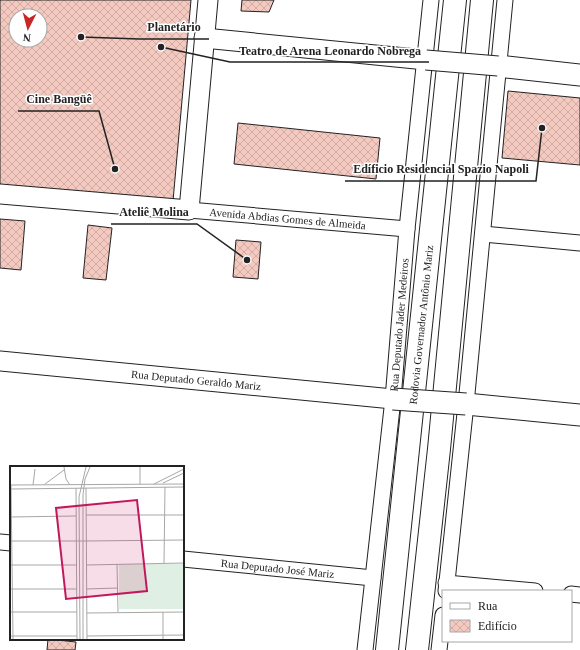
<svg xmlns="http://www.w3.org/2000/svg" width="580" height="650" font-family="Georgia,serif">
<defs>
<pattern id="building-cross-hatch" width="8" height="8" patternUnits="userSpaceOnUse"><rect width="8" height="8" fill="#f3c9c0"/><path d="M0 0l8 8M0 8l8-8" fill="none" stroke="#d0aca5"/></pattern>
</defs>
<rect width="100%" height="100%" fill="#fff"/>
<!-- building -->
<path fill="url(#building-cross-hatch)" stroke="#222" fill-rule="evenodd" d="M0 0H191L173 201 0 185ZM16 16H40V40H16Z
M242 0H274L269 12 241 11Z
M508 91 580 98V165L502 158Z
M238 123 380 138 376 179 234 164Z
M0 219 25 221 21 270 0 268Z
M88 225 112 228 106 280 83 278Z
M236 240 261 242 258 279 233 277Z
M48 639 76 642 75 650H47Z"/>
<g fill="none" stroke-linecap="round" stroke-linejoin="round">
<!-- minor casing -->
<g stroke="#222" stroke-width="17">
<g id="minor">
<path id="s1" d="M189 210 407 229"/>
<path d="M483 234 580 243"/>
<path d="M0 542 11 543"/>
<path id="s2" d="M183 559 373 578"/>
<path d="M446 583 535 591"/>
<path d="M446 591 466 404 505 0"/>
<path d="M571 594 580 595"/>
<path id="s3" d="M365 650 393 399 407 229 431 0"/>
<path d="M439 650 443 615"/>
</g>
</g>
<!-- tertiary casing -->
<g stroke="#222" stroke-width="21">
<g id="tertiary">
<path d="M204 38 426 60"/>
<path d="M0 194 189 210 208 0"/>
<path id="s4" d="M0 361 393 399"/>
</g>
</g>
<!-- secondary casing -->
<g stroke="#222" stroke-width="23">
<path id="secondary" d="M498 66 580 75
M466 404 580 415"/>
</g>
<!-- trunk casing -->
<g stroke="#222" stroke-width="24">
<g id="trunk">
<path id="s5" d="M387 650 455 0"/>
<path d="M417 650 439 449 482 0"/>
</g>
</g>
<!-- minor -->
<use href="#minor" stroke="#fff" stroke-width="15"/>
<!-- tertiary -->
<use href="#tertiary" stroke="#fff" stroke-width="19"/>
<!-- secondary -->
<use href="#secondary" stroke="#fff" stroke-width="21"/>
<!-- trunk -->
<use href="#trunk" stroke="#fff" stroke-width="22"/>
<!-- tertiary-bridge casing -->
<g stroke="#222" stroke-width="21" stroke-linecap="butt">
<path id="tertiary-bridge" d="M426 60 498 66"/>
</g>
<!-- secondary-bridge casing -->
<g stroke="#222" stroke-width="23" stroke-linecap="butt">
<path id="secondary-bridge" d="M393 399 466 404"/>
</g>
<!-- tertiary-bridge -->
<use href="#tertiary-bridge" stroke="#fff" stroke-width="19"/>
<!-- secondary-bridge -->
<use href="#secondary-bridge" stroke="#fff" stroke-width="21"/>
</g>
<g text-anchor="middle" dominant-baseline="central" stroke-width="3" stroke-linejoin="round" paint-order="stroke">
<!-- street labels -->
<g font-size="11" fill="#222" stroke="#fff">
<text stroke="none"><textPath href="#s1" startOffset="99">Avenida Abdias Gomes de Almeida</textPath></text>
<text stroke="none"><textPath href="#s3" startOffset="327">Rua Deputado Jader Medeiros</textPath></text>
<text stroke="none"><textPath href="#s5" startOffset="327">Rodovia Governador Antônio Mariz</textPath></text>
<text stroke="none"><textPath href="#s4" startOffset="197">Rua Deputado Geraldo Mariz</textPath></text>
<text stroke="none"><textPath href="#s2" startOffset="95">Rua Deputado José Mariz</textPath></text>
</g>
</g>
<!-- overview -->
<g transform="translate(10 466)">
<rect width="174" height="174" fill="#fff"/>
<path d="M109 98H174V143H109Z" fill="#e0efe3"/>
<path fill="none" stroke="#a7a7a7" stroke-width="1" d="M54 1 56 13 60 19M130 1V18M153 17 174 7M35 18 54 4M144 18 174 3M0 19 174 18M1 19 3 173M23 19 25 3M66 22 67 173M76 22 77 173M0 23 174 21M76 49H174M0 51 66 50M0 75H76M76 75 174 74M154 97 155 21M107 98 108 146M0 99H66M77 99 174 97M0 123H66M76 123 108 122M0 146H67M77 147 174 146M0 170H67M77 170 174 169M70 173 69 31 76 1M73 173V29L75 13 80 1M153 173V146"/>
<path fill="#c2185b" fill-opacity="0.15" stroke="#c2185b" stroke-width="2" d="M127 34 137 125 56 133 46 42Z"/>
<rect width="174" height="174" fill="none" stroke="#222" stroke-width="2"/>
</g>
<!-- callouts -->
<path fill="none" stroke="#222" stroke-width="1.5" d="M81 37L139 39H209M161 47L230 62H429M115 169L99 111H18M542 128L536 181H345M247 260L197 224H111"/>
<g fill="#222" stroke="#fff" stroke-width="1.5">
<circle cx="81" cy="37" r="4"/>
<circle cx="161" cy="47" r="4"/>
<circle cx="115" cy="169" r="4"/>
<circle cx="542" cy="128" r="4"/>
<circle cx="247" cy="260" r="4"/>
</g>
<g font-size="12" text-anchor="middle" font-weight="bold" fill="#222" stroke="#fff" stroke-width="3" stroke-linejoin="round" paint-order="stroke">
<text x="174" y="31">Planetário</text>
<text x="330" y="55">Teatro de Arena Leonardo Nobrega</text>
<text x="59" y="103">Cine Bangüê</text>
<text x="441" y="173">Edíficio Residencial Spazio Napoli</text>
<text x="154" y="216">Ateliê Molina</text>
</g>
<!-- legend -->
<rect x="442" y="590" width="130" height="52" fill="#ffffff" stroke="#a7a7a7"/>
<rect x="450" y="603" width="20" height="6" fill="#ffffff" stroke="#a7a7a7"/>
<text x="478" y="610" font-size="12" fill="#222222">Rua</text>
<rect x="450" y="620" width="20" height="12" fill="url(#building-cross-hatch)" stroke="#a7a7a7"/>
<text x="478" y="630" font-size="12" fill="#222222">Edifício</text>
<!-- north arrow -->
<g transform="translate(28 28) rotate(186)"><circle r="19" fill="#ffffff" stroke="#a7a7a7"/>
<path d="M0-3L7 15L0 10L-7 15Z" fill="#c62828"/>
<text y="-6" font-size="11" font-weight="bold" text-anchor="middle" fill="#222222">N</text>
</g>
</svg>
